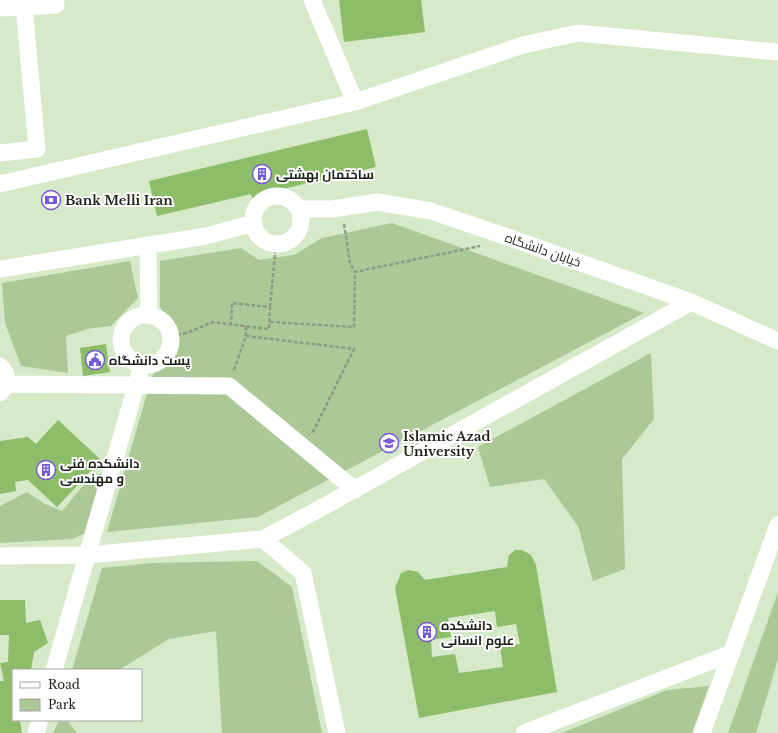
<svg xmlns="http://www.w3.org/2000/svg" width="778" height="733" font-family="'Libre Baskerville',Cairo,serif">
<rect width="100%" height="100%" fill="#d6e9c9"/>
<!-- green -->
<path fill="#abc896" d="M392 223 644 313 258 517 107 532 152 376 178 344 160 307V261L241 248 259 260 294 255 322 238Z
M130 261 138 298 111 326 87 329 66 336 68 373 21 366 5 323 2 283Z
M651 353 654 419 622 459 625 569 593 581 578 526 544 479 490 487 478 447Z
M102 473 84 534 72 539 0 543V506L27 492 45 504 62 511 91 476Z
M257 561 292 587 322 733H222L216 631 169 639 119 670H72L102 568 153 563Z
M778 592V659L756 733H728Z
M709 686 692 733H562L667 690Z
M59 720H67L77 733H53Z"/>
<!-- building -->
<path fill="#8ebd69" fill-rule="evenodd" d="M339 0H421L425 32 344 42Z
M367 129 376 167 270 192 271 196 253 200 251 194 157 216 149 181Z
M106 344 110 372 83 376 80 348Z
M58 420 101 460 57 507 28 480 15 482 16 491 0 494V441L28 437 36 444Z
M515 550H522L531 555 536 565 557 692 419 718 395 588 401 573 408 570 418 572 425 580 507 567 509 555ZM495 611 497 627 516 624 520 644 500 647 503 667 459 673 455 654 432 657 431 640 451 637 448 618Z
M0 600H25L26 623 40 620 48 643 34 652 31 670H13V720H20L22 733H0V681H4L0 663 8 662 9 635H0Z"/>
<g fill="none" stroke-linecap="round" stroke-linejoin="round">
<!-- path -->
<path stroke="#8d9b83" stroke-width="2.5" stroke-dasharray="4 2" stroke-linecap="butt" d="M344 224 350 263 355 272
M270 307 276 244
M270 322 354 327 355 272 480 246
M246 326V336
M171 336 187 333 213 322 269 329 270 307 232 303 231 325
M234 370 246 336 354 349 312 434"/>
<!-- minor -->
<path stroke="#fff" stroke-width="17" d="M312 0 355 102
M0 8 56 5V0
M0 153 37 149 24 6
M0 184 355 102 523 45 578 33 778 52
M253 220a24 24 0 1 1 48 0a24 24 0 1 1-48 0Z
M299 209H333L377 202 431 211 522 242 691 302 778 341
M148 245 149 315
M0 269 206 236 254 223
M121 340a25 25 0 1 1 50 0a25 25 0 1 1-50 0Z
M0 366C9 374 9 385 0 393
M6 384 229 386 355 490
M263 539 303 573 337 733
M0 556 87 555 263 539 323 507 691 302
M54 670 142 365
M36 733 40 720
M524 733 732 653
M702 733 778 525"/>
</g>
<!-- icons -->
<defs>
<g id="building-ring" transform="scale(1)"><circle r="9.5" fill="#fff" stroke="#755cd7" stroke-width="1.5"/><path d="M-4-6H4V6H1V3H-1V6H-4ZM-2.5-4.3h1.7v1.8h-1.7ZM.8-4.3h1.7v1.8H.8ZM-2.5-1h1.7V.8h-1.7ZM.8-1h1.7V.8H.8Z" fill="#755cd7"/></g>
<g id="bank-ring" transform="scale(1)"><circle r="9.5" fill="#fff" stroke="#755cd7" stroke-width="1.5"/><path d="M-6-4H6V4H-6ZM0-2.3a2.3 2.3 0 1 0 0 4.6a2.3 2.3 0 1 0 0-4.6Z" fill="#755cd7"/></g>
<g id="civic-ring" transform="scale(1)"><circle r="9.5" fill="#fff" stroke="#755cd7" stroke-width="1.5"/><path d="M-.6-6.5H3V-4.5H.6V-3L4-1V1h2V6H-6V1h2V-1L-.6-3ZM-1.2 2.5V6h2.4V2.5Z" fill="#755cd7"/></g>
<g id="university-ring" transform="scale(1)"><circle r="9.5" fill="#fff" stroke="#755cd7" stroke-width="1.5"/><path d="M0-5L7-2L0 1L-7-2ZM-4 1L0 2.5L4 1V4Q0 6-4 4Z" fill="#755cd7"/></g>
</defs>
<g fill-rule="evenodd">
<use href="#building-ring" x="262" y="174"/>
<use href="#bank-ring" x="51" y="200"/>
<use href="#civic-ring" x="95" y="360"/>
<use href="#university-ring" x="389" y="443"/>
<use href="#building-ring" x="46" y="470"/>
<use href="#building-ring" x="427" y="632"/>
</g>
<g text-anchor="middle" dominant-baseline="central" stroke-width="4" stroke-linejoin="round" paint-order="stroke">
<!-- poi labels -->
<g font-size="13" font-weight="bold" fill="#1c2317" stroke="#fff" text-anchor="start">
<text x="276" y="174">ساختمان بهشتی</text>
<text x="65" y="200">Bank Melli Iran</text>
<text x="109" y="360">پست دانشگاه</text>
<text x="403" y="436">Islamic Azad<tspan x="403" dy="15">University</tspan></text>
<text x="60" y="463">دانشکده فنی<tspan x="60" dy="15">و مهندسی</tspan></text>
<text x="441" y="625">دانشکده<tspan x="441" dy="15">علوم انسانی</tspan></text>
</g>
<!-- street labels -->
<g font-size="13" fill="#1c2317" stroke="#fff">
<text transform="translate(543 250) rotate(19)">خیابان دانشگاه</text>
</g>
</g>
<!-- legend -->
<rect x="12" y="669" width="130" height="52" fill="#ffffff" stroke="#a4a7a2"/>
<rect x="20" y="682" width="20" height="6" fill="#ffffff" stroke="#a4a7a2"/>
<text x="48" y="689" font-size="12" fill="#1c2317">Road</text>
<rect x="20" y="699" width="20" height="12" fill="#abc896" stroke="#a4a7a2"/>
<text x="48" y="709" font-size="12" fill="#1c2317">Park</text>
</svg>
